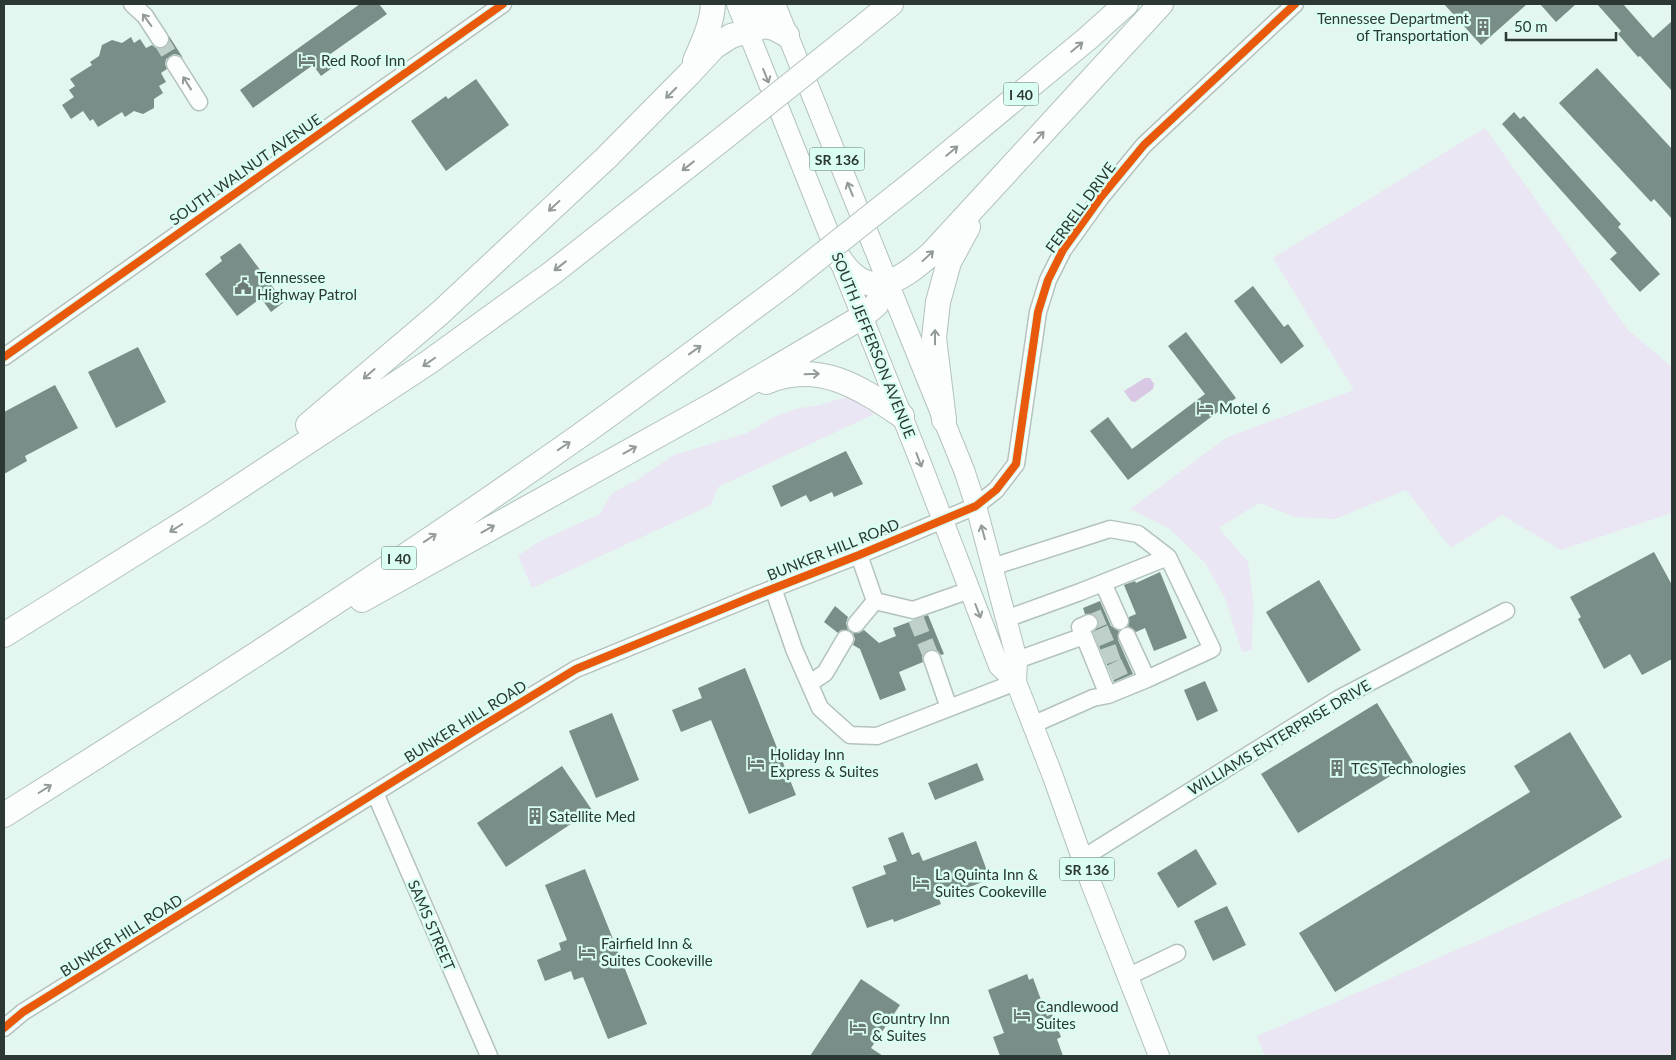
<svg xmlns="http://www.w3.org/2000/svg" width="1676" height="1060" font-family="Lato,sans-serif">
<rect width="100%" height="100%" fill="#e3f6ef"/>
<!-- green -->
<path fill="#eae6f3" d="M1485 128 1628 330 1672 367V513L1561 550 1502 515 1451 548 1406 490 1335 519 1296 517 1259 503 1219 528 1248 562 1253 600 1252 650 1242 652 1225 598 1205 563 1170 529 1130 509 1226 438 1354 390 1273 258Z
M850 396 881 411 718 487 711 505 532 588 518 556 540 541 600 514 611 494 637 480 674 455 747 433 774 417 795 409 820 405Z
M1672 857V1056H1265L1257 1036Z"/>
<!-- water -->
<path fill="#d8c8e4" d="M1145 378H1150L1154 384 1153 389 1135 402 1131 401 1124 391Z"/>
<!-- building -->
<path fill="#798e88" d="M360 4H379L387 14 329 55 336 65 321 76 313 65 253 108 240 90Z
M1444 4H1527L1481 45Z
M1540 4H1576L1556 22Z
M1597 4H1623L1653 38 1672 21V91L1640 56 1638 57 1618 34 1621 31Z
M169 36 183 58 179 55 174 54 166 59 165 64 167 69 161 73 166 82 159 86 163 93 154 99V108L143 114 134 111 125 117 122 112 98 127 93 119 90 121 83 111 71 119 62 105 74 97 69 90 75 86 70 79 92 65 90 62 99 56 102 45 112 40 122 43 131 37 134 43 140 39 146 48 152 45 156 48 161 49 169 44Z
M1597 68 1672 149V219L1654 199 1651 202 1559 103Z
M476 79 509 125 446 171 411 121 446 96 448 99Z
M1514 112 1520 119 1524 116 1621 224 1618 227 1660 274 1640 292 1610 259 1617 253 1502 124Z
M240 243 284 302 271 312 261 298 237 316 205 274 222 261 220 257Z
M1253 286 1284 327 1288 324 1304 346 1281 364 1234 301Z
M1186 332 1236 398 1128 480 1090 431 1108 417 1132 449 1205 394 1168 346Z
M138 347 166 402 116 428 88 372Z
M55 385 78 428 25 456 27 461 4 474V412Z
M846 451 863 484 834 497 832 492 810 502 806 495 781 507 772 486Z
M1654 552 1672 585V659L1642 675 1630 654 1604 669 1578 619 1581 617 1570 597Z
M1160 572 1187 638 1154 651 1145 628 1136 632 1128 626 1129 617 1136 614 1124 585 1135 581 1136 583Z
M1319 580 1361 650 1308 683 1266 612Z
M1100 601 1111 626 1119 631 1118 640 1133 674 1114 682 1093 632 1097 628 1098 619 1094 615 1085 614 1083 608Z
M835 606 848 617 846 623 848 630H841L838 633 824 622Z
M928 615 944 654 941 655 938 651 933 649 925 652 922 657 923 662 899 672 906 690 880 700 860 649 853 645 855 639 853 633H859L864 630 879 643 896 636 893 628Z
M745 668 796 795 749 814 711 720 681 732 672 710 702 698 698 688Z
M1205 681 1218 711 1197 721 1184 690Z
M1377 703 1413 762 1298 833 1261 774Z
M612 713 639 780 596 798 569 731Z
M1570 732 1622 817 1335 992 1299 933 1530 792 1514 766Z
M977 763 984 780 935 800 928 783Z
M562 766 592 810 506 867 477 823Z
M903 832 912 855 919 852 923 861 976 841 990 879 939 899 941 904 894 922 893 919 867 928 852 887 886 874 883 866 897 861 888 838Z
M1196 849 1217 884 1178 908 1157 873Z
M585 869 647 1024 608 1039 583 977 574 980 571 971 545 981 537 960 561 950 559 943 567 940 545 885Z
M1227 906 1246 945 1213 961 1194 921Z
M1027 974 1029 980 1033 978 1047 1016 1052 1014 1061 1037 1057 1039 1063 1056H1000L993 1037 1004 1033 988 990Z
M861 979 900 1005 871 1048 883 1056H810Z"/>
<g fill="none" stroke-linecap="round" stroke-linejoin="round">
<!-- minor-tunnel -->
<path stroke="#bed0c9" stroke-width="16" stroke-dasharray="16 8" stroke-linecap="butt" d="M160 39 175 64
M916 619 932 659
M1089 623 1108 615
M1096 639 1124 627
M1103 657 1123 650
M1110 673 1129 664"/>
<!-- minor casing -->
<g stroke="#b3c2bc" stroke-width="19">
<path id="minor" d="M132 4 145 16 160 39
M175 64 199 102
M4 357 503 4
M859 555 875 601 913 610 970 590
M992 567 1110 529 1138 534 1168 557 1212 649 1147 679 1108 695 1093 698 1032 725
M1103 583 1120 621
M773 588 794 649 820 708 850 735 877 736 1016 682
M1006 619 1080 592 1168 557
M856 624 875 601
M1084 636 1080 627 1089 623
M1127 636 1147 679
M932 659 949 708
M1017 660 1084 636 1108 695
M810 683 825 673 845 639
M375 793 489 1056
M1083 858 1338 699 1506 611
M1127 977 1177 953
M4 1028 23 1012 476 730 576 669 754 596 859 555 976 506 996 490 1016 464 1038 312 1048 280 1063 250 1101 197 1144 145 1295 4"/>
</g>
<!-- major casing -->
<g stroke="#b3c2bc" stroke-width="22">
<path id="major" d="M737 4 920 461 999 666 1016 682
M775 4 964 470 976 506 1017 660 1016 682 1052 774 1091 883 1159 1056"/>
</g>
<!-- highway casing -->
<g stroke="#b3c2bc" stroke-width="26">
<path id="highway" d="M748 31 754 14 762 4
M854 34 891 4
M695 61C703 43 712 24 713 4
M914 182 1087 39 1126 4
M839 258C868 303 899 282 931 254L1161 4
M766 382C818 360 860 387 902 416
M944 420 934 338 938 302 949 262 968 227
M308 425 440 313 606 158 689 74 714 47 731 36 765 26 774 28 787 35
M362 600 716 403 862 317 876 305 888 283
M4 635 201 512 429 362 552 273 726 136
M4 815C198 693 391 569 578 437 647 388 715 336 784 285"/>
</g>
<!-- minor -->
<use href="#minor" stroke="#fbfefd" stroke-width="16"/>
<!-- major -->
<use href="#major" stroke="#fbfefd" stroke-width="20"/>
<!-- highway -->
<use href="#highway" stroke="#fbfefd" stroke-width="24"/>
<!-- highway-bridge casing -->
<g stroke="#b3c2bc" stroke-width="26" stroke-linecap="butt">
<path id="highway-bridge" d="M726 136 854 34
M784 285 914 182"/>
</g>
<!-- highway-bridge -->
<use href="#highway-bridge" stroke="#fbfefd" stroke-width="24"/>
<!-- cycleway casing -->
<g stroke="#dbfef2" stroke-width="11">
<path id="cycleway" d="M4 357 503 4
M4 1028 23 1012 476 730 576 669 754 596 859 555 976 506 996 490 1016 464 1038 312 1048 280 1063 250 1101 197 1144 145 1295 4"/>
</g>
<!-- cycleway -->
<use href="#cycleway" stroke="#e8590c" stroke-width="8"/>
</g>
<!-- one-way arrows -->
<defs><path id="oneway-shaft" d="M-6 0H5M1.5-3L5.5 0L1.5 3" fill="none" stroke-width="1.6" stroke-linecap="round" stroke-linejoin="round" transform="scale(1.25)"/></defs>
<g stroke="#939b98">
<use href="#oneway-shaft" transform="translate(147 20) rotate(-126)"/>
<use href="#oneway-shaft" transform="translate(1077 47) rotate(-40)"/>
<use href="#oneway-shaft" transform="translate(766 76) rotate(68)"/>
<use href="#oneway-shaft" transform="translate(187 83) rotate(-122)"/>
<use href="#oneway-shaft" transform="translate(671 93) rotate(135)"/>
<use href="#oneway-shaft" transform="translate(1039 137) rotate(-48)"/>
<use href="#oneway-shaft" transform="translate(952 151) rotate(-40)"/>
<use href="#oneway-shaft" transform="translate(688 166) rotate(142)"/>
<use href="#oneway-shaft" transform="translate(850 189) rotate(-112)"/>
<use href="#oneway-shaft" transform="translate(554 206) rotate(137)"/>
<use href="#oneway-shaft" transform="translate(928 256) rotate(-43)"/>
<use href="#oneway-shaft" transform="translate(560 266) rotate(142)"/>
<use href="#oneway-shaft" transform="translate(935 337) rotate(-90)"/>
<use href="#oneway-shaft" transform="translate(695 350) rotate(-36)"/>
<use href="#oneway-shaft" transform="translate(429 362) rotate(145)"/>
<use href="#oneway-shaft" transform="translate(369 374) rotate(139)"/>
<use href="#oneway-shaft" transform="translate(812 374) rotate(-2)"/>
<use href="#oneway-shaft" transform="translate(564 446) rotate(-34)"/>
<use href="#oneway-shaft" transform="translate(630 450) rotate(-29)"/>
<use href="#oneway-shaft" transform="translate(919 460) rotate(69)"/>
<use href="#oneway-shaft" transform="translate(176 528) rotate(148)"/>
<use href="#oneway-shaft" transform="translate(488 529) rotate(-29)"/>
<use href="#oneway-shaft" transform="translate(983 532) rotate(-105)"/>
<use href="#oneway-shaft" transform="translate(430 538) rotate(-34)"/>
<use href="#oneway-shaft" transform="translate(978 611) rotate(69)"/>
<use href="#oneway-shaft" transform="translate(45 789) rotate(-32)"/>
</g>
<!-- icons -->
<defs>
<g id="building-bare" transform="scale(1.35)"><path d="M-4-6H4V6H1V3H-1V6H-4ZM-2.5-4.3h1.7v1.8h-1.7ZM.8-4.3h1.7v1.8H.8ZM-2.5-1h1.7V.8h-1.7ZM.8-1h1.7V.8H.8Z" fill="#6b7a75" stroke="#dbfef2" stroke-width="2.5" paint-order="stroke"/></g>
<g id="hotel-bare" transform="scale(1.35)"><path d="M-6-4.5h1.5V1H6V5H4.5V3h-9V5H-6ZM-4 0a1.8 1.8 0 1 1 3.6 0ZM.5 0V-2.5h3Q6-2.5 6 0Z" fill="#6b7a75" stroke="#dbfef2" stroke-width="2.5" paint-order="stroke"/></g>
<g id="civic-bare" transform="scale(1.35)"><path d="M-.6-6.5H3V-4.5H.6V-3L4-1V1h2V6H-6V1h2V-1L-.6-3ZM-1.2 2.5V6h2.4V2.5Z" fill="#6b7a75" stroke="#dbfef2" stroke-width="2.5" paint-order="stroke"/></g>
</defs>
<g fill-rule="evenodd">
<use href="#building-bare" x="1483" y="27"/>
<use href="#hotel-bare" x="307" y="60"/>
<use href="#civic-bare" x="243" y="286"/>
<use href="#hotel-bare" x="1205" y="408"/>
<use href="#hotel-bare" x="756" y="763"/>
<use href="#building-bare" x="1337" y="768"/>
<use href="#building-bare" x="535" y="816"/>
<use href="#hotel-bare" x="921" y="883"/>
<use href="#hotel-bare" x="587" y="952"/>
<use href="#hotel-bare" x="1022" y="1015"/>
<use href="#hotel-bare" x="858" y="1027"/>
</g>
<g text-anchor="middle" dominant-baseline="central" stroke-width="5" stroke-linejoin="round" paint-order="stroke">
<!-- shield labels -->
<g fill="#dbfef2" stroke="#60736c" stroke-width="1">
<rect x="1003.5" y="82.5" width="35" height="23" rx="4"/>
<rect x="809.5" y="147.5" width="55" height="23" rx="4"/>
<rect x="381.5" y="546.5" width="35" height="23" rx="4"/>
<rect x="1059.5" y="857.5" width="55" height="23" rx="4"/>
</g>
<g font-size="14" font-weight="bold" fill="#2b3833">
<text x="1021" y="94">I 40</text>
<text x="837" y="159">SR 136</text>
<text x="399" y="558">I 40</text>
<text x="1087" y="869">SR 136</text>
</g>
<!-- poi labels -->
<g font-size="15" fill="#2b3833" stroke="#dbfef2" text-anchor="start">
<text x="1469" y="18" text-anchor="end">Tennessee Department<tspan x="1469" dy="17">of Transportation</tspan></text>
<text x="321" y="60">Red Roof Inn</text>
<text x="257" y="277">Tennessee<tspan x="257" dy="17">Highway Patrol</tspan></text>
<text x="1219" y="408">Motel 6</text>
<text x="770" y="754">Holiday Inn<tspan x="770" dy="17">Express &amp; Suites</tspan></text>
<text x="1351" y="768">TCS Technologies</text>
<text x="549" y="816">Satellite Med</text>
<text x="935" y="874">La Quinta Inn &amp;<tspan x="935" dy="17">Suites Cookeville</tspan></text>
<text x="601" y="943">Fairfield Inn &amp;<tspan x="601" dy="17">Suites Cookeville</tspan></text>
<text x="1036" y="1006">Candlewood<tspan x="1036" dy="17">Suites</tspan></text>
<text x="872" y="1018">Country Inn<tspan x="872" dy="17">&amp; Suites</tspan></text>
</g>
<!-- street labels -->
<g font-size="15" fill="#2b3833" stroke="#dbfef2">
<text transform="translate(245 169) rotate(-35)">SOUTH WALNUT AVENUE</text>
<text transform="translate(1080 207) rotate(-54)">FERRELL DRIVE</text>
<text transform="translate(874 345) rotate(68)">SOUTH JEFFERSON AVENUE</text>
<text transform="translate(833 549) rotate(-22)">BUNKER HILL ROAD</text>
<text transform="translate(465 721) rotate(-32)">BUNKER HILL ROAD</text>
<text transform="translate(1279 737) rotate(-31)">WILLIAMS ENTERPRISE DRIVE</text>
<text transform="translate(432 925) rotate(67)">SAMS STREET</text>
<text transform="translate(121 935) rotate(-32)">BUNKER HILL ROAD</text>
</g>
</g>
<!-- border -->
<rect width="1676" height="1060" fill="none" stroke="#2b3833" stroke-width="10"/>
<!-- scale -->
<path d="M1506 32v8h110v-8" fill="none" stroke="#2b3833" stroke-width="2.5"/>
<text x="1514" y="32" font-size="15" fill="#2b3833" stroke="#dbfef2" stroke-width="4" paint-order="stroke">50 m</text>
</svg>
